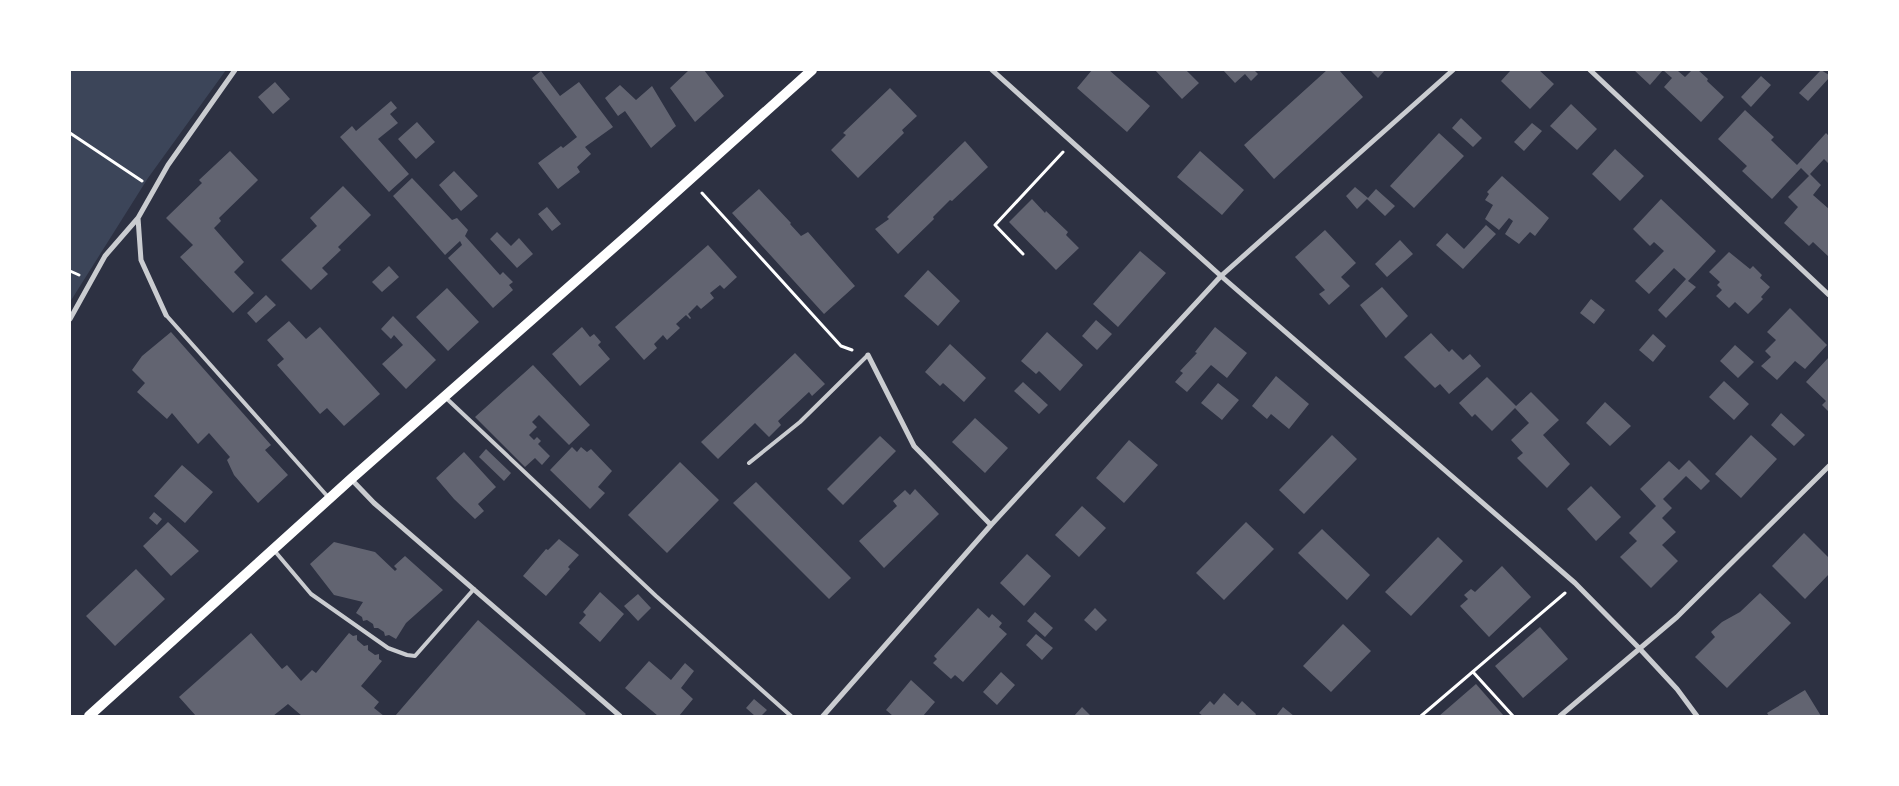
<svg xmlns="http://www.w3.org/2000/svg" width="1899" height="786" font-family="Roboto,sans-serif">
<rect width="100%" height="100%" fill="#2d3142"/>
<!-- green -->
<path fill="#3c4559" d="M70 70H226L148 178 70 302Z"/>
<!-- building -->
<path fill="#626471" d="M689 70H704L724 96 695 122 670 88Z
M1092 70H1109L1150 106 1127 132 1077 88Z
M1155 70H1186L1199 83 1182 99Z
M1223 70H1254L1258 74 1251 81 1245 74 1235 83Z
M1327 70H1339L1363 97 1274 179 1244 145Z
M1370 70H1385L1378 78Z
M1511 70H1539L1554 84 1530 109 1501 81Z
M1634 70H1679L1678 71 1685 77 1692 70H1698L1708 79 1707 81 1724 97 1701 122 1664 87 1672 78 1663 70 1650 85Z
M1821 70 1829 75V78L1808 101 1799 93Z
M541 71 560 96 579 82 613 127 585 147 591 154 577 167 580 172 558 189 538 163 561 146 563 148 577 137 532 78Z
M1761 76 1771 85 1751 107 1741 97Z
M275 82 290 99 273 114 258 97Z
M620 85 636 100 652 86 676 126 651 148 625 111 618 116 605 98Z
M890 88 917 116 902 130 904 133 858 178 831 150 846 135 843 133Z
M391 101 397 108 390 114 398 123 378 139 409 174 389 192 340 137 352 126 356 131Z
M1571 104 1597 129 1577 150 1550 126Z
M1745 110 1774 137 1771 140 1797 165 1826 133 1829 136V164L1824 159 1810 174 1821 185 1813 195 1829 209V257L1813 242 1809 246 1784 223 1798 207 1788 197 1809 176 1801 168 1772 199 1742 171 1747 166 1718 139Z
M1461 118 1482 138 1473 147 1452 128Z
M417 122 435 142 416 159 398 139Z
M1532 123 1542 131 1524 151 1514 142Z
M1439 133 1464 156 1414 208 1390 186Z
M965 141 988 167 952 201 950 200 933 217 934 219 898 254 875 229 889 219 887 217Z
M1615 149 1644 176 1620 201 1592 174Z
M230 151 258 180 219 218 221 221 214 228 244 262 234 272 254 293 233 313 180 257 193 245 166 218 202 183 199 180Z
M1200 151 1244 190 1222 215 1177 177Z
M454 171 478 196 461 211 439 185Z
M1502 176 1549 218 1535 236 1530 232 1519 244 1505 234 1513 221 1509 218 1499 230 1485 219 1493 205 1485 200 1489 194 1487 192Z
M412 178 452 220 457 218 468 230 465 236 500 275 503 272 513 282 509 285 513 290 493 308 448 258 462 245 460 241 445 255 393 196Z
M343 186 371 215 338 247 341 250 322 268 328 274 311 290 281 260 317 226 310 218Z
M1355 187 1368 198 1376 189 1395 206 1385 216 1367 199 1357 209 1346 196Z
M759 189 791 223 790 224 801 236 808 232 855 286 824 314 732 213Z
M1032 199 1045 213 1046 211 1068 232 1066 235 1079 248 1056 270 1009 222Z
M1661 199 1716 251 1688 281 1696 287 1666 318 1658 310 1686 279 1674 268 1649 294 1635 281 1664 251 1654 242 1650 246 1633 229Z
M547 207 561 224 552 231 538 214Z
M1486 225 1496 234 1463 269 1436 245 1447 233 1464 249Z
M1325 230 1356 263 1341 277 1350 286 1329 305 1319 294 1325 290 1295 257Z
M497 232 511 246 519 238 533 254 517 268 490 239Z
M1400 240 1413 254 1387 277 1375 264Z
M708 245 737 277 724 289 720 285 710 293 714 298 701 309 697 305 688 314 691 318 690 319 686 315 676 324 680 328 667 340 663 335 654 344 657 348 644 360 615 327Z
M1140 251 1166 273 1118 327 1093 304Z
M1729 252 1750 269 1753 266 1762 275 1760 278 1770 287 1761 297 1763 299 1748 314 1735 302 1729 308 1716 296 1722 290 1717 285 1720 282 1709 272Z
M389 266 399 277 382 292 372 282Z
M928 270 960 301 938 326 904 296Z
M1382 287 1408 316 1386 338 1360 305Z
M447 288 479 322 448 351 416 317Z
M266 295 276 305 256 323 247 313Z
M1591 299 1605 310 1594 324 1580 313Z
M1790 308 1827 345 1805 369 1795 361 1777 380 1761 366 1771 357 1765 351 1776 340 1767 332Z
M393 316 436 360 406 389 382 364 403 345 394 335 391 339 381 329Z
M1096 320 1112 334 1097 350 1082 336Z
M289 321 306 339 320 327 380 394 344 426 327 408 320 414 277 365 284 359 267 340Z
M582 327 590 337 594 334 601 342 598 345 610 359 580 386 552 354Z
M1215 327 1247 353 1227 378 1211 365 1187 392 1175 382 1183 373 1180 371 1197 353 1195 352Z
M171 332 271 445 265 450 288 475 258 503 234 475 227 460 230 457 209 433 198 444 172 413 167 419 137 392 145 383 132 370 142 356Z
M1047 332 1083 365 1060 391 1039 371 1036 374 1021 361Z
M1431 333 1449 352 1452 349 1463 360 1470 354 1481 366 1449 394 1440 384 1435 388 1404 357Z
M1653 334 1666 346 1653 362 1639 350Z
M950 344 986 378 964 402 943 383 940 386 925 372Z
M1735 345 1754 362 1738 378 1720 361Z
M795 353 825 384 812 396 809 392 778 421 781 425 769 437 755 423 718 459 701 442Z
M1829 357V412L1822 405 1826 401 1806 382Z
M533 365 590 425 569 445 539 415 532 422 537 427 529 435 534 440 537 437 541 441 538 444 550 456 542 465 535 458 525 467 475 417Z
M1276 376 1309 404 1289 429 1271 414 1267 419 1252 406Z
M1487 377 1516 406 1531 392 1559 420 1543 435 1570 464 1547 488 1517 458 1523 453 1511 440 1529 423 1515 408 1492 431 1475 414 1472 417 1459 403Z
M1724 381 1749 404 1734 420 1709 397Z
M1023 382 1048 405 1039 414 1014 391Z
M1218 383 1239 400 1222 420 1201 403Z
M1605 402 1631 426 1610 446 1586 423Z
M1781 413 1805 435 1794 446 1771 425Z
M975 418 1008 448 985 473 952 442Z
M1332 435 1357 459 1304 514 1279 490Z
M1751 435 1777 459 1741 498 1715 474Z
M880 436 896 451 843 505 827 489Z
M1129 440 1158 465 1124 503 1096 478Z
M572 447 577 452 581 447 587 452 591 449 612 471 598 487 605 493 590 509 550 470Z
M486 449 511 473 504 481 479 457Z
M464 452 496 487 478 504 484 511 475 519 454 499 436 478Z
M1689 460 1710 481 1701 490 1686 476 1663 499 1672 508 1662 518 1676 532 1662 545 1678 561 1651 588 1620 557 1637 541 1629 533 1656 506 1640 489 1669 461 1679 470Z
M680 462 719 500 667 553 628 515Z
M182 465 213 492 185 523 154 496Z
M756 482 851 578 829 599 733 503Z
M1591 486 1621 517 1596 541 1567 509Z
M915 489 939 514 884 568 859 541 897 506 893 501 905 490 910 495Z
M1082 506 1106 528 1079 557 1055 535Z
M154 512 162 519 157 525 149 518Z
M168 522 199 551 171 576 143 546Z
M1246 522 1274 549 1224 600 1196 573Z
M1322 529 1370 575 1347 600 1298 553Z
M1804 533 1829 558V574L1805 599 1772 566Z
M1438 537 1463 561 1411 616 1385 592Z
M559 539 579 555 568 567 570 569 546 596 523 576 546 549 548 550Z
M334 542 375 552 395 571 397 569 394 566 405 556 443 590 406 623 396 639 389 635 385 636 384 632 378 628H374L373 624 367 620 363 621 362 617 356 613 363 602 334 595 310 564Z
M1027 554 1051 576 1024 606 1000 583Z
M1502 566 1531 597 1489 637 1460 606 1468 599 1464 595 1471 589 1475 592Z
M136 569 165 599 115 646 86 616Z
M600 592 624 614 600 642 579 623 586 615 583 612Z
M1760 593 1791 623 1727 688 1695 657 1715 637 1711 632 1722 622 1740 612Z
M638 594 651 608 638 621 624 606Z
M978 608 989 618 992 614 1002 623 999 627 1007 634 963 682 955 675 951 679 933 663 937 659 934 656Z
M1095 608 1107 620 1096 631 1084 620Z
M1035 612 1053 628 1045 637 1027 621Z
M478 620 586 714 584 716H395Z
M1343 624 1371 651 1331 692 1303 666Z
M1540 627 1568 659 1523 698 1495 666Z
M251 633 282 669 287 665 301 681 312 670 316 673 349 633 353 636 357 635V640L364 646 368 645V650L375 655 379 654V659L382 661 361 686 379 702 374 708 384 716H302L288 704 273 716H196L179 697Z
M1036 634 1053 648 1042 660 1026 645Z
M649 661 671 680 685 663 694 671 681 688 693 699 679 716H658L625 688Z
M1001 672 1015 685 997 705 983 692Z
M911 680 935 702 923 716H893L886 710Z
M1476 684 1504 716H1439Z
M1805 690 1821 716H1769L1767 713Z
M1224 693 1238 706 1242 701 1256 714 1255 716H1203L1199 713 1210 701 1214 705Z
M754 699 767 710 761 716H755L746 708Z
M1082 707 1091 716H1074Z
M1283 707 1294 716H1276Z"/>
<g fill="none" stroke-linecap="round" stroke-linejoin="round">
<!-- path -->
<path stroke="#fff" stroke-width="3" d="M70 133 142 181
M702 193 841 346 852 350
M1023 254 995 225 1063 152
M70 271 79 275
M1473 672 1513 716
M1421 716 1565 593"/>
<!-- service -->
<path stroke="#caccd0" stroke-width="4" d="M166 315 329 498
M445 397 656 596 791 716
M749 463 800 422 868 355
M273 549 311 594 388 648 407 655 415 656 474 589"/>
<!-- minor -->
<path stroke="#caccd0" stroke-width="5" d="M992 70 1221 276 1575 583 1639 648 1677 689 1697 716
M1590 70 1829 295
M138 218 141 260 166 315
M70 319 105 256 138 218 168 165 235 70
M868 355 914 446 991 525
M351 479 374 503 620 716
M823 716 991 525 1221 276 1453 70
M1560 716 1677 617 1829 466"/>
<!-- secondary -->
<path stroke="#fff" stroke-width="10" d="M89 716 351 479 637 227 812 70"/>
</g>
<!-- border -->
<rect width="1899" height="786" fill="none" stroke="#ffffff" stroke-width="142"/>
</svg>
